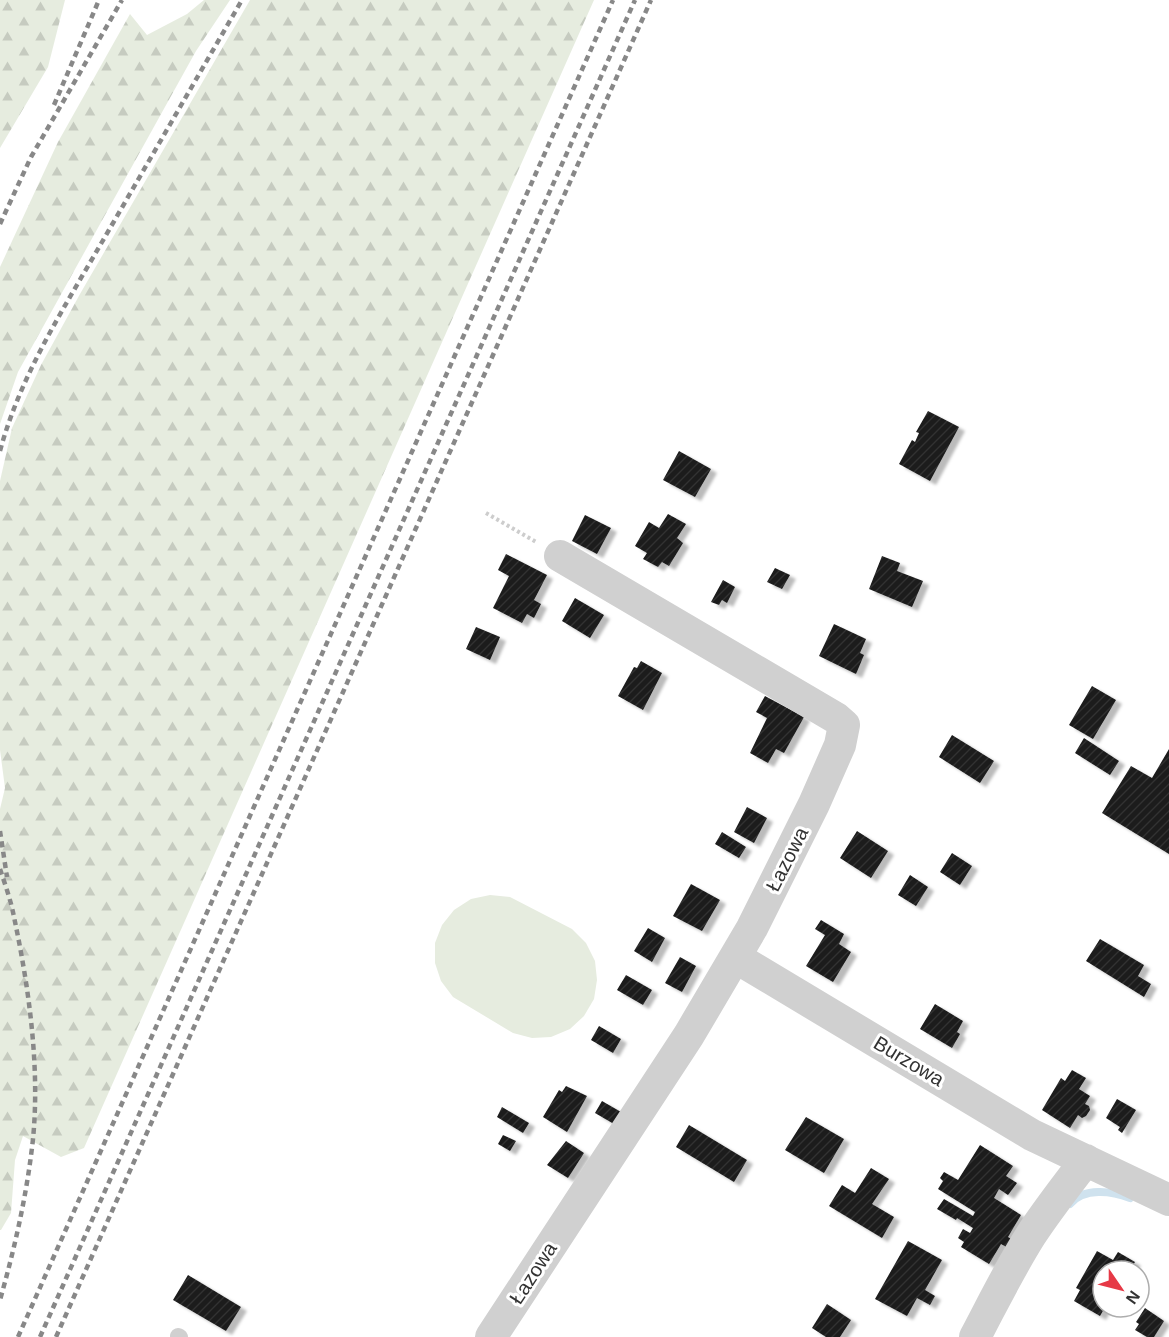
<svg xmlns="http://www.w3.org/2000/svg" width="1169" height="1337" font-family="Arial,sans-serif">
<defs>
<pattern id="forest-firs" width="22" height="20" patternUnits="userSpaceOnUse" patternTransform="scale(1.5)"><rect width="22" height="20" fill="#e6ecdf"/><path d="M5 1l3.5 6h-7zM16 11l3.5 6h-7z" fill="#c6cbc0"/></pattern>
<pattern id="building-hatch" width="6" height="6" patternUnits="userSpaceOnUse" patternTransform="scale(1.5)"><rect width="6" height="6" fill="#1a1a1a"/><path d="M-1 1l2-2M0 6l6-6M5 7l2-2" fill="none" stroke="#333"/></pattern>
<filter id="shadow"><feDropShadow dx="6" dy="4" stdDeviation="1.5" flood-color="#0004"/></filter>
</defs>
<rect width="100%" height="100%" fill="#fff"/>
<!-- grass -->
<path fill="#e6ecdf" d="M490 895 510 897 572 929 586 943 595 961 597 980 594 999 584 1016 570 1029 551 1037 532 1038 513 1033 453 997 441 981 435 963V943L442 925 454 910 471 899Z"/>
<!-- forest -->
<path fill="url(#forest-firs)" d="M0 0H65L48 67 0 148Z
M204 0H230L196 51 18 372 0 424V267L58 142 130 14 147 35 187 14Z
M250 0H594L84 1148 61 1157 23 1136 15 1160 11 1213 1 1230H0V809L5 788 0 750V481L12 428 41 365 80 294Z"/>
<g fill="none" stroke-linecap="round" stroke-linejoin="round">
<!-- stream -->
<path stroke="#cfe2ee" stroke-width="8" d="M1070 1204C1084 1187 1112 1191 1130 1198"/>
</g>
<!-- building -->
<path fill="url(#building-hatch)" filter="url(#shadow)" d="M928 411 959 427 930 481 899 464 912 440 915 442 919 433 916 432Z
M679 451 711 469 695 497 663 480Z
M668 514 686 524 677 538 683 543 669 566 662 562 658 567 643 559 647 553 635 546 649 522 659 528Z
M585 515 611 528 597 554 572 541Z
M506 554 547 575 534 600 541 604 534 618 527 614 522 623 493 608 509 576 498 570Z
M882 556 900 563 897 571 923 581 912 607 869 589Z
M775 568 790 575 782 589 767 582Z
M723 580 735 587 727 603 722 600 719 605 711 602Z
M575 598 604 615 590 638 562 621Z
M834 624 866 639 860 653 864 655 856 674 819 656Z
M476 627 500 637 490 660 466 649Z
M641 661 662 673 643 710 618 696 634 667 637 668Z
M1092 686 1116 700 1093 739 1069 725Z
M765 696 804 717 784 753 776 749 768 763 750 753 767 718 756 712Z
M952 735 994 761 980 783 939 757Z
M1084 738 1119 761 1110 775 1075 753Z
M1169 749V854L1102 813 1131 766 1152 778Z
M747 807 767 818 754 843 734 832Z
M857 831 888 851 871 878 840 858Z
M722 832 746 847 739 858 715 844Z
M952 853 972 866 960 885 940 872Z
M910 875 928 887 916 906 898 895Z
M691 884 720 900 702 931 673 916Z
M821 920 844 934 839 944 851 952 833 982 806 966 825 935 815 929Z
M648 928 665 938 652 962 634 951Z
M1100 939 1144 965 1138 976 1151 984 1144 997 1086 961Z
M680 957 696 966 682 992 665 983Z
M626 975 652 990 643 1005 617 990Z
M935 1004 963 1021 957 1032 960 1034 952 1048 920 1029Z
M599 1026 621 1039 613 1053 591 1040Z
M1072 1070 1086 1078 1079 1089 1090 1096 1085 1104 1089 1106 1090 1110 1086 1116 1082 1118 1078 1115 1070 1128 1042 1110 1061 1078 1065 1081Z
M566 1086 587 1096 567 1132 543 1117 559 1090 562 1092Z
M1117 1099 1136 1110 1122 1133 1118 1130 1120 1127 1106 1118Z
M602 1101 621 1112 614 1124 595 1113Z
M502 1107 529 1123 523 1133 497 1117Z
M806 1117 844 1139 824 1173 785 1150Z
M689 1125 747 1160 734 1182 676 1147Z
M503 1135 516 1141 510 1151 498 1144Z
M566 1141 584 1153 568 1178 547 1165Z
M980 1145 1013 1166 1006 1176 1017 1183 1008 1195 999 1189 994 1198 1021 1215 1008 1237 1014 1241 1010 1249 1001 1244 989 1264 961 1247 964 1242 958 1238 963 1229 970 1233 973 1228 957 1218 956 1220 937 1209 944 1199 973 1216 975 1212 938 1189 943 1181 940 1178 944 1172 958 1180Z
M871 1168 889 1179 872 1204 894 1217 882 1238 829 1206 842 1185 855 1193Z
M908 1241 942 1260 925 1290 935 1296 930 1305 917 1298 907 1316 875 1299Z
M1097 1251 1113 1260 1118 1252 1135 1262 1129 1271H1103V1307H1105L1100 1316 1074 1301 1080 1290 1076 1288Z
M188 1275 241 1307 226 1331 173 1300Z
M827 1304 851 1320 840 1337H826L812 1328Z
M1145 1308 1164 1321 1154 1337H1147L1135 1330 1139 1324 1136 1322Z"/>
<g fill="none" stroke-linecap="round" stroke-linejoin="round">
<!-- path -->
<path stroke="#cdcdcd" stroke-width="4" stroke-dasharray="3 3" stroke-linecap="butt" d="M486 513 536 542"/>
<!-- lane -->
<path stroke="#d0d0d0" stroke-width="16" d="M178 1336 180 1337"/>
<!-- street -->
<path stroke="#d0d0d0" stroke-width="32" d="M735 957 1032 1135 1169 1200
M491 1337 689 1035 752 928 814 804 840 745 844 725 836 718 560 556
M975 1337C993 1303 1010 1268 1031 1235 1048 1209 1067 1185 1086 1160"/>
<!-- rail -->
<path stroke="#888" stroke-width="4.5" stroke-dasharray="6 4.5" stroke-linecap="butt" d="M54 105 99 0
M0 224 31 157 122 0
M0 451C20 376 64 308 102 242 149 161 195 81 242 0
M0 831 7 877
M0 869C5 884 11 901 14 917 29 988 40 1067 33 1139 27 1194 15 1247 0 1300
M18 1337 613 0
M40 1337 635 0
M56 1337 651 0"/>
</g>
<g text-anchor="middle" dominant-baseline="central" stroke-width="6" stroke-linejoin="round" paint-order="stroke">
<!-- street labels -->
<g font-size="20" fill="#333" stroke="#fff">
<text transform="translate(787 859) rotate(-63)">Łazowa</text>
<text transform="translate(909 1061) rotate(31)">Burzowa</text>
<text transform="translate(533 1273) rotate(-57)">Łazowa</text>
</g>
</g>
<!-- north arrow -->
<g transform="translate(1121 1289) rotate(125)"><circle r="28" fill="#ffffff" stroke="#adadad" stroke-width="1.5"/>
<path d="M0-4.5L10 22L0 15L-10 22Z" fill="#e63946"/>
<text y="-9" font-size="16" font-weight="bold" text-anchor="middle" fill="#333333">N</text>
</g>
</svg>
